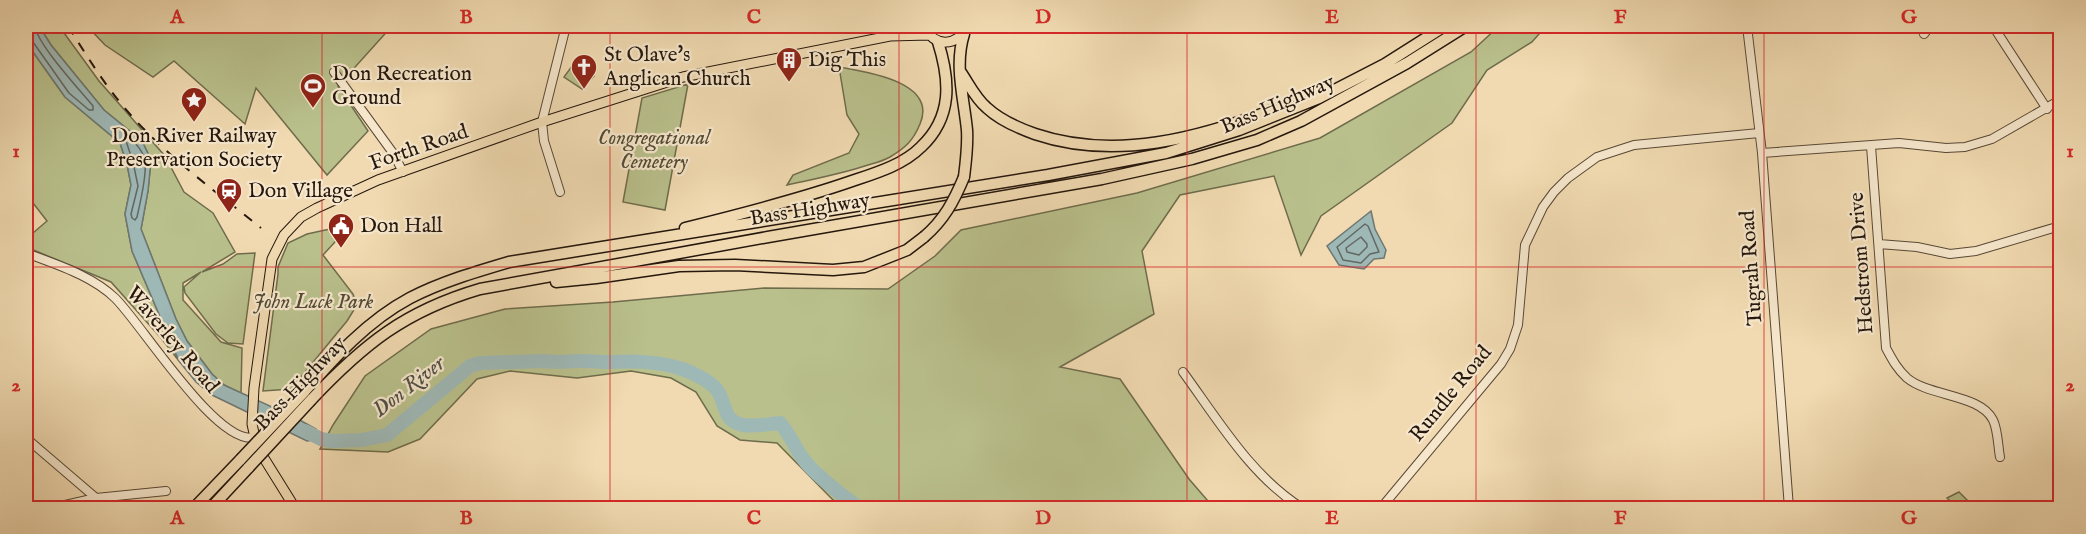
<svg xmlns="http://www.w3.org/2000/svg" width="2086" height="534" font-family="'IM FELL English',serif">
<rect width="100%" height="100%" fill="#f1dab1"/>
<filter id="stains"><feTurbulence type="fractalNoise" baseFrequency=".00333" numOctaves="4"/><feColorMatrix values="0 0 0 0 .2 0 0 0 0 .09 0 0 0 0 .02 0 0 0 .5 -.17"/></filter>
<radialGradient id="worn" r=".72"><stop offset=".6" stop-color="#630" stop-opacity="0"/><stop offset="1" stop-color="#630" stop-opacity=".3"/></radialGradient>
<!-- green -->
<path fill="#b9c08c" stroke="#6f6c4c" stroke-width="1.5" d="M39 26H59L99 81 165 156 184 192 213 213 235 252 202 272 223 264 237 254 255 253 243 344 228 343 216 334 185 293 184 287 201 272 183 283V300L221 342 242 348 241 394 224 385 212 374 187 341 176 319 141 229 148 191 151 160 142 141 104 110 51 45Z
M87 26H392L338 86 368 131 327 175 256 88 245 124 174 61 153 77 105 45Z
M1499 26H1546L1532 42 1487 70 1452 123 1321 216 1301 255 1274 176 1180 195 1142 251 1154 314 1060 367 1120 379 1189 479 1214 508H845L832 499 777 443 740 440 717 426 696 392 671 378 631 371 577 378 510 371 477 379 420 439 388 452 320 449 333 425 365 376 431 329 505 309 613 302 764 288 888 289 935 256 961 230 1137 193 1320 138 1471 52Z
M26 42 65 97 120 143 127 164 131 185 125 214 132 251 179 361 161 338 111 282 26 247V239L47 221 26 194Z
M575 62 594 76 582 89 564 77Z
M839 67C867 72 938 82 920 124 913 141 905 148 890 157 883 161 875 163 868 165 841 174 814 179 787 185L793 175 849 153 859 134 847 115Z
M688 84 665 210 623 202 642 98Z
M330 229 343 230 344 232 323 255 353 294 357 305 347 321 291 389 263 391 278 274V267L288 243 307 234Z
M1959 492 1975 508H1957L1947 498Z"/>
<!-- water -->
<path fill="#9eb8b6" stroke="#6e7872" stroke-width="1.5" d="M26 26H39L51 45 104 110 142 141 151 160 148 191 141 229 176 319 187 341 212 374 224 385 296 418 316 429 321 439 307 441 212 395 196 382 179 361 132 251 125 214 131 185 127 164 120 143 65 97 26 42Z
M1371 211 1375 229 1386 250 1384 258 1374 259 1364 269 1339 265 1327 246Z"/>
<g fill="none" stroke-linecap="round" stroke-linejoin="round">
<!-- shore -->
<path stroke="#626862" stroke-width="1.5" d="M26 39 33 42 69 93 89 110H93V106C79 89 37 44 35 26
M127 138H130C136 143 144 153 145 161 147 176 140 203 137 217L135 220 132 218 131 214 138 186 133 162 126 141Z
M1365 224 1368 226 1379 252 1370 254 1361 263 1343 260 1337 247Z
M1361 237 1367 244V247L1359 255 1347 252 1346 248Z"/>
<!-- river -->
<path stroke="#9eb8b6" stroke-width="14" d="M305 431 321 439 332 441 362 440 387 435 470 366 480 363 544 361C557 363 568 361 581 361 590 361 599 362 609 362 634 361 658 361 682 369 694 373 710 381 717 390 727 404 722 421 743 425 755 427 768 424 780 423 792 436 796 453 809 466 823 481 842 495 859 508"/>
<!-- minor casing -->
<g stroke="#584836" stroke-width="10">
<path id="minor" d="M1747 26 1762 153 1789 508
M1993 26 2047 109
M1924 34 1930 26
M334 72 393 153 403 172
M1871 146 1886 348C1892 359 1897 369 1907 378 1930 397 1980 394 1993 420 1998 430 1998 447 2000 457
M1762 153 1899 143 1946 148 1965 147 1992 139 2060 100
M560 192 544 141 542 122 566 26
M1879 244 1917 247 1950 254 1976 251 2060 226
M26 253C57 265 91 275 115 298 141 323 218 448 255 437
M1183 372C1218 420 1251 476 1302 508
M26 438 96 498
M52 508 96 498 166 491
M1381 508 1501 364 1510 349 1518 325 1525 245 1543 207 1554 192 1568 178 1597 157 1634 145 1759 133"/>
</g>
<!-- major casing -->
<g stroke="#25170d" stroke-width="11">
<path id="major" d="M925 26C932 48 959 47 967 26
M898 33 915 26
M295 508 257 447 252 424 254 388 272 259 284 235 301 217 317 208 378 180 542 122 683 77 890 36 929 35"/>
</g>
<!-- highway casing -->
<g stroke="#25170d" stroke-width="13">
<path id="highway" d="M964 34C954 65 964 99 967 130 968 146 966 161 964 177
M960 71C969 84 975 98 987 108 1000 120 1018 128 1035 134 1115 161 1199 138 1275 109
M685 228C742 214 797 200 852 181 876 173 903 165 921 147 953 117 950 80 938 42
M556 282 596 278 679 266 735 265 833 270 864 267 907 250 924 237
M304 392C335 357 367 321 410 298 441 282 475 272 509 262L1048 175 1166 153 1239 130 1319 98 1385 64 1445 26
M311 400C364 344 405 311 480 289L768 237 1102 179 1192 159 1257 140 1301 121 1407 63 1466 26
M194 508 241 459
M211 508 249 467"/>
</g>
<!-- minor -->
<use href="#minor" stroke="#f6e7cc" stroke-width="8"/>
<!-- major -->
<use href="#major" stroke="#f1dab1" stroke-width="9"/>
<!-- highway -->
<use href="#highway" stroke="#f1dab1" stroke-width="10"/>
<!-- rail -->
<path stroke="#25170d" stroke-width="2" stroke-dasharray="10 10" stroke-linecap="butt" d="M68 26C85 53 102 81 123 106 162 153 214 190 261 228"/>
<!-- highway-bridge casing -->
<g stroke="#25170d" stroke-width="13" stroke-linecap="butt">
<path id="highway-bridge" d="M924 237C944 220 954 201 964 177
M241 459 304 392
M249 467 311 400"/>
</g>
<!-- highway-bridge -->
<use href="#highway-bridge" stroke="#f1dab1" stroke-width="10"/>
</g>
<!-- grid -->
<path fill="none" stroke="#d62828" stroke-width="1.5" stroke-opacity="0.55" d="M322 26V508M610 26V508M899 26V508M1187 26V508M1476 26V508M1764 26V508M26 267H2060"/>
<!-- icons -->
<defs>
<g id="building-pin" transform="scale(1.35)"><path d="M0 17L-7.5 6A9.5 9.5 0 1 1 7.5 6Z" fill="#8f2418" stroke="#f6e7cc"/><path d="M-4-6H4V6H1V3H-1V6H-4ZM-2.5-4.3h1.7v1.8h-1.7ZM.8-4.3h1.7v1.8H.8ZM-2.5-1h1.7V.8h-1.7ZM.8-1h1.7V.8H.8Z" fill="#fff"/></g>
<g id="church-pin" transform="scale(1.35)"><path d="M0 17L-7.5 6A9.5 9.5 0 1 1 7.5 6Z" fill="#8f2418" stroke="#f6e7cc"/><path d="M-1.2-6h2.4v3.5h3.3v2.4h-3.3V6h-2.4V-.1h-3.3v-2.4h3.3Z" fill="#fff"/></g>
<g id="stadium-pin" transform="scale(1.35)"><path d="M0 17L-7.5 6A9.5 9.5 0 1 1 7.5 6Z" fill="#8f2418" stroke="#f6e7cc"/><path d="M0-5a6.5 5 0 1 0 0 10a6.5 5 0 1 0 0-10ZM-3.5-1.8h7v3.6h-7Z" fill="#fff"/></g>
<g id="sight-pin" transform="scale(1.35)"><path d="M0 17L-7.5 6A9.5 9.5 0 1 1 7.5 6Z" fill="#8f2418" stroke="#f6e7cc"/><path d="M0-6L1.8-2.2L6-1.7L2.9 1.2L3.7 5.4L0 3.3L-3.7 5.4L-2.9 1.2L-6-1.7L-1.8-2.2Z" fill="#fff"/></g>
<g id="station-pin" transform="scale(1.35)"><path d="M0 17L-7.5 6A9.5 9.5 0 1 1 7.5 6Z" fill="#8f2418" stroke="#f6e7cc"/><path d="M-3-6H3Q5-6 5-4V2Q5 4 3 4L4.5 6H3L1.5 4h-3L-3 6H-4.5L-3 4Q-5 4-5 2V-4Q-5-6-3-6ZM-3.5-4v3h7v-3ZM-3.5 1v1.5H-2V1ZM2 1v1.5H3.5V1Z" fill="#fff"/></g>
<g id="civic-pin" transform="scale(1.35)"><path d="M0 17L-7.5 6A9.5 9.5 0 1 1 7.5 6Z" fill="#8f2418" stroke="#f6e7cc"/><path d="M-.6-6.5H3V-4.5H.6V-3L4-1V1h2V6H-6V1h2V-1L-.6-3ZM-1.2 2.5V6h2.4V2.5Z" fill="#fff"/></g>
</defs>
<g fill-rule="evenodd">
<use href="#building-pin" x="789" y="60"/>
<use href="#church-pin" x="584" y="67"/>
<use href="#stadium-pin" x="313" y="86"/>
<use href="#sight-pin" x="194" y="100"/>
<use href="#station-pin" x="229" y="191"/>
<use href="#civic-pin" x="341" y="226"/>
</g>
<g text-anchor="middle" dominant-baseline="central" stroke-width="4.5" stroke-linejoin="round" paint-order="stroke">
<!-- poi labels -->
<g font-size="21" fill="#25170d" stroke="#f6e7cc" text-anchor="start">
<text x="604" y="55">St Olave's<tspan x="604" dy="24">Anglican Church</tspan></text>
<text x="808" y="60">Dig This</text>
<text x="332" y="74">Don Recreation<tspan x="332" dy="24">Ground</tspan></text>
<text x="194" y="136" text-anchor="middle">Don River Railway<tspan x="194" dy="24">Preservation Society</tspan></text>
<text x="248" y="191">Don Village</text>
<text x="360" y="226">Don Hall</text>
</g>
<!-- street labels -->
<g font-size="21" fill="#25170d" stroke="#f6e7cc">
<text transform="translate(1278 105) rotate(-23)">Bass Highway</text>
<text transform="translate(419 148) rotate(-19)">Forth Road</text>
<text transform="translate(810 210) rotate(-9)">Bass Highway</text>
<text transform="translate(1862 263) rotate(-94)">Hedstrom Drive</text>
<text transform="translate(1752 268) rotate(-94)">Tugrah Road</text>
<text transform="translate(172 340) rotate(50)">Waverley Road</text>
<text transform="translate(301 384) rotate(-46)">Bass Highway</text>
<text transform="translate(1451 394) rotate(-51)">Rundle Road</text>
</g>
<!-- park labels -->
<g font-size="21" font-style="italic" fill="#514a33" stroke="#f6e7cc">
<text x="654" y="138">Congregational<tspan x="654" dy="24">Cemetery</tspan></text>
<text x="313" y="302">John Luck Park</text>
</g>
<!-- water labels -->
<g font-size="22" font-style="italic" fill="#4f4f48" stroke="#f6e7cc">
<text transform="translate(409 387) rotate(-38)">Don River</text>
</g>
</g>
<!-- margin -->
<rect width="2086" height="534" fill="none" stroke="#f1dab1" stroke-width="66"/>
<rect x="33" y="33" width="2020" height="468" fill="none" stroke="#d62828" stroke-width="2"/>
<g font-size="20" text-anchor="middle" font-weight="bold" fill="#d62828">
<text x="177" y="23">A</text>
<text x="466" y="23">B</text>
<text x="754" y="23">C</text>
<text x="1043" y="23">D</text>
<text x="1332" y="23">E</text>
<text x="1620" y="23">F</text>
<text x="1909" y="23">G</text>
<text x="16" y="157">1</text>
<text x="2070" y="157">1</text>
<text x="16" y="391">2</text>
<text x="2070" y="391">2</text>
<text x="177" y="524">A</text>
<text x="466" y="524">B</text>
<text x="754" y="524">C</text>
<text x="1043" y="524">D</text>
<text x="1332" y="524">E</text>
<text x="1620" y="524">F</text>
<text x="1909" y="524">G</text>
</g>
<rect width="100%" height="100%" filter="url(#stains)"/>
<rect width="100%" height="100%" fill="url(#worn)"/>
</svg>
